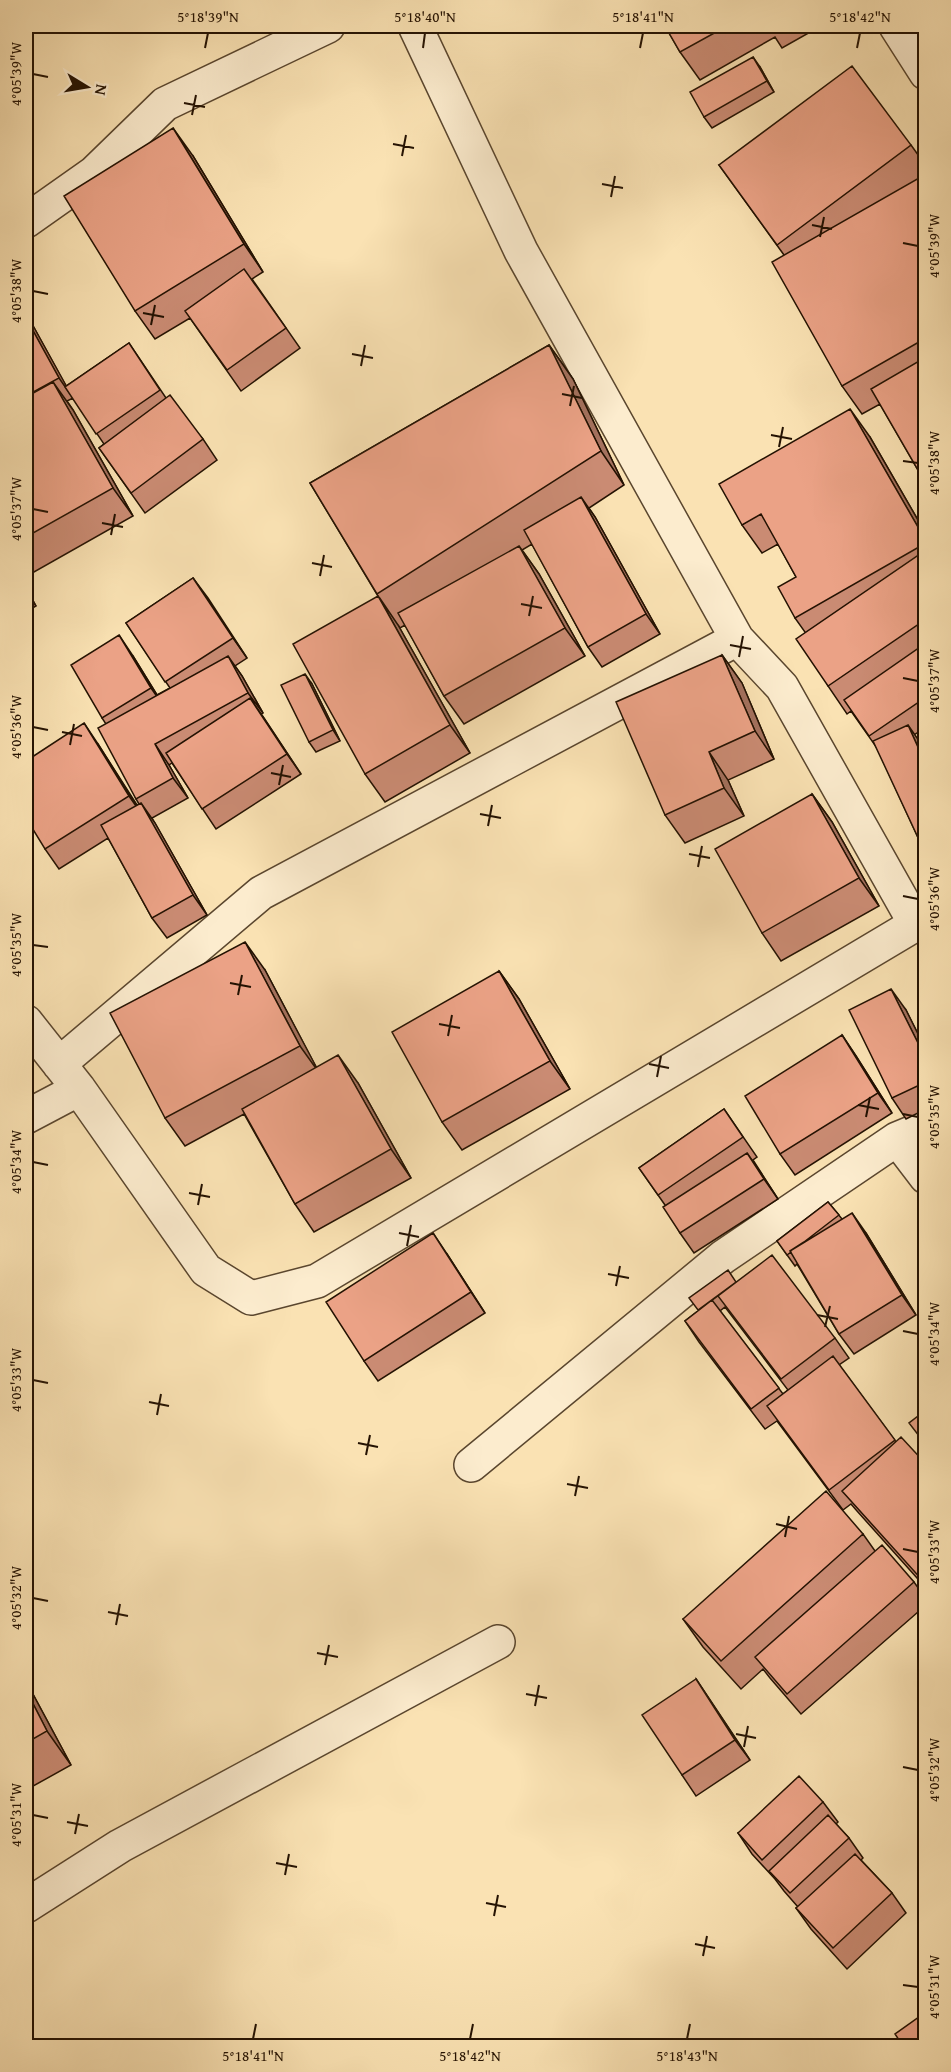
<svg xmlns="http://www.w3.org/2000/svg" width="951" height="2072" font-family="'Gentium Book Plus',serif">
<rect width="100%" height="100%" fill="#fae2b3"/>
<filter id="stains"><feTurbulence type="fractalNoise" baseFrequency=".00333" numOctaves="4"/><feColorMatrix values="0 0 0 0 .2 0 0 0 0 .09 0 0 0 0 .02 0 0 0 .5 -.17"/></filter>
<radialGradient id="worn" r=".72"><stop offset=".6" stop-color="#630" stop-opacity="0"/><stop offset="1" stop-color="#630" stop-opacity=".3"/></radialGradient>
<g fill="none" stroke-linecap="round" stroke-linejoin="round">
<!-- street casing -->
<g stroke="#5a462e" stroke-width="36">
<path id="street" d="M415 26 521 251 737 639
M896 26 926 73
M26 221 94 173 165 104 328 26
M26 1022 79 1089 206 1270 251 1298 317 1281 926 918
M59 1064 261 893 737 639 782 687 916 925
M26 1117 79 1089
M897 1139 926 1177
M471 1465 723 1257 897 1139 926 1127
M26 1906 120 1846 498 1642"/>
</g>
<!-- street -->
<use href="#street" stroke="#fcecce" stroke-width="33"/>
</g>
<!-- wall -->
<path fill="#ca8b73" stroke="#241202" stroke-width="1.5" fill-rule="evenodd" d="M665 26H821L782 48 775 37 700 80 680 52Z
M760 67 774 92 712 128 704 117Z
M911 145 926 166V484L880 404 862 414 842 386 784 255 719 165Z
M193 156 263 272 252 279 300 348 241 391 190 318 155 339 135 311Z
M26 313 66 386 129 343 166 398 203 439 217 460 145 513 99 448 104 444 73 398 67 401 73 410 133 516 34 572 26 560Z
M549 345 573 379 624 485 589 508 595 517 660 634 602 667 588 647 532 544 522 550 539 574 585 656 464 724 444 696 405 625 400 628 398 625 470 753 385 802 365 774 378 596 310 483Z
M870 437 926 534V727L914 735 922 745 926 754V851L921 844 877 748 851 711 847 714 828 686 805 632 795 618 796 577 778 544 762 553 742 525Z
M193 578 247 658 235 666 242 676 263 713 261 714 301 774 216 829 172 763 169 765 188 798 152 818 207 915 167 938 152 918 108 838 59 869 45 849 98 744 137 805 139 804 136 799 106 724 102 718 133 656 157 695 170 688 126 623Z
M26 588 36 606 26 612Z
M722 655 742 683 774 759 728 780 744 816 685 843 665 815Z
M312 684 340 741 316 752 309 742Z
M812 794 832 822 879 906 781 961 762 933Z
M265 970 316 1067 358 1083 411 1178 314 1232 295 1204 244 1114 185 1146 165 1118Z
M499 971 519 999 570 1089 462 1150 442 1122Z
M906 1010 926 1050V1109L906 1119 892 1098Z
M842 1035 856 1056 892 1113 795 1175 780 1154Z
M724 1109 757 1157 753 1160 778 1199 694 1253 680 1233 665 1205 639 1168Z
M828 1202 842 1219 866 1233 916 1315 854 1354 839 1334 797 1264 795 1266 777 1241Z
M447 1254 485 1313 378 1381 364 1361Z
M736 1282 835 1338 849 1358 839 1365 896 1442 926 1464V1588L857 1511 851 1504 843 1510 777 1421 765 1429 699 1342 685 1321ZM725 1307 788 1390 783 1394 720 1311Z
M863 1534 875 1551 914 1582 926 1599V1605L801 1714 770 1678 763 1669 741 1689 703 1647 683 1619Z
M696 1679 750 1760 696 1796 682 1775Z
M26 1681 71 1765 26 1790Z
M823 1802 838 1822 836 1824 849 1838 863 1858 861 1860 892 1893 906 1913 847 1969 811 1929 796 1908 798 1907 784 1891 775 1879 752 1854 738 1833Z"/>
<!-- shaded-wall -->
<path fill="#a4715e" stroke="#241202" stroke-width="1.5" d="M753 57 760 67 774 92 767 81Z
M173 128 193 156 263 272 244 244Z
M26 313 73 398 59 378 26 318Z
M549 345 573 379 624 485 601 451Z
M53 382 73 410 133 516 113 488Z
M850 409 870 437 926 534V541Z
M581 497 595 517 660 634 646 614Z
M519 546 539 574 585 656 565 628Z
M193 578 208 598 247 658 233 638Z
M26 588 36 606 26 592Z
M379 597 398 625 470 753 450 725Z
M119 635 133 656 165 708 151 688Z
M722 655 742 683 774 759 755 731Z
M228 656 242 676 263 713 248 693Z
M305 674 312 684 340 741 333 730Z
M250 698 264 718 301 774 287 754Z
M84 723 98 744 143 816 129 796Z
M908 725 922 745 926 754V765Z
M155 744 169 765 188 798 173 778Z
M709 752 728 780 744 816 724 788Z
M812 794 832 822 879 906 859 878Z
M141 803 155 823 207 915 193 895Z
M245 942 265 970 320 1074 300 1046Z
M499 971 519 999 570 1089 550 1061Z
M891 989 906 1010 926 1050V1059Z
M842 1035 856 1056 892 1113 878 1093Z
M338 1055 358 1083 411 1178 391 1149Z
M747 1153 761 1173 778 1199 764 1179Z
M852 1213 866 1233 916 1315 902 1295Z
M433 1233 447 1254 485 1313 471 1292Z
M696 1679 750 1760 735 1740Z
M26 1681 28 1685 71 1765 47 1731 26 1690Z"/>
<!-- building -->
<path fill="#eba286" stroke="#241202" stroke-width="1.5" d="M665 26H727L680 52Z
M753 57 767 81 704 117 690 92Z
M852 66 911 145 777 245 719 165Z
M173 128 244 244 135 311 64 196Z
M926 174V338L842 386 772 262Z
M244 269 286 328 227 370 185 311Z
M26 318 59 378 26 396Z
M129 343 160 390 96 434 65 387Z
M549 345 601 451 377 594 310 483Z
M926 357V484L871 389Z
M53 382 113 488 26 537V397Z
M170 395 203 439 131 493 99 448Z
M850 409 926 541V543L795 618 778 587 796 577 761 514 742 525 719 484Z
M581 497 646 614 588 647 524 530Z
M519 546 565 628 444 696 398 613Z
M926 550V619L828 686 796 639Z
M193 578 233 638 165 682 126 623Z
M378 596 450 725 365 774 293 644Z
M119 635 151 688 102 718 71 665Z
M926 643V697L869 736 844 700Z
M722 655 755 731 709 752 724 788 665 815 616 702Z
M228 656 248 693 155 744 173 778 136 799 98 728Z
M305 674 333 730 309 742 281 685Z
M250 698 287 754 202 809 166 753Z
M84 723 129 796 45 849 26 818V761Z
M908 725 926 765V841L921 844 873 741Z
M812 794 859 878 762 933 715 849Z
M141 803 193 895 152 918 101 825Z
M245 942 300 1046 165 1118 110 1013Z
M499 971 550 1061 442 1122 392 1032Z
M891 989 926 1059V1082L892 1098 849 1010Z
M926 997V1011L920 1000Z
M842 1035 878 1093 780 1154 745 1096Z
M338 1055 391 1149 295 1204 242 1109Z
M724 1109 743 1137 658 1195 639 1168Z
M747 1153 764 1179 680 1233 663 1207Z
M828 1202 839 1215 804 1242 790 1251 791 1252 787 1255 777 1241Z
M852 1213 902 1295 839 1334 790 1251Z
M433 1233 471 1292 364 1361 326 1302Z
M772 1255 835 1338 781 1379 718 1296Z
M728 1270 736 1282 698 1310 689 1298Z
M712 1300 779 1388 751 1409 685 1321Z
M833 1356 895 1440 829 1490 767 1406Z
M926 1410V1445L909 1423Z
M901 1437 926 1464V1578L923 1581 842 1491Z
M826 1491 863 1534 721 1661 683 1619Z
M882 1545 914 1582 787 1694 755 1657Z
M696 1679 735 1740 682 1775 642 1715Z
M26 1690 47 1731 26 1743Z
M799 1776 823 1802 762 1860 738 1833Z
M828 1815 849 1838 790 1893 769 1871Z
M855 1854 892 1893 833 1948 796 1908Z
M926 2012V2046H903L895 2034Z"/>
<!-- ticks -->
<path fill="none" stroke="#241202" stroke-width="2" d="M205 48 208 33M423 48 425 33M640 48 643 33M857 48 860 33M33 74 48 77M184 103 205 107M192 115 196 95M393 144 414 148M402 156 406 135M602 184 623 188M611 197 615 176M812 225 832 229M820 237 824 217M903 243 918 246M33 291 48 294M143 313 164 317M151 325 155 305M352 354 373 358M361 366 365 345M562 394 582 398M570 406 574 386M771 435 792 439M779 447 783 427M903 461 918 463M33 509 48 512M102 523 123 527M111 535 115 514M312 563 332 567M320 576 324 555M521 604 542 608M529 616 533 596M730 645 751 649M739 657 743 636M903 678 918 681M33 727 48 730M62 732 82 736M70 745 74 724M271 773 291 777M279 785 283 765M480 814 501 818M488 826 492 805M689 854 710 858M698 867 702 846M903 896 918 899M33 945 48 947M230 983 251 987M238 995 242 975M439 1024 460 1028M448 1036 452 1015M649 1064 669 1068M657 1077 661 1056M858 1105 879 1109M903 1114 918 1117M866 1117 870 1097M33 1162 48 1165M189 1193 210 1197M198 1205 202 1184M399 1233 419 1237M407 1246 411 1225M608 1274 629 1278M616 1286 620 1266M817 1315 838 1319M825 1327 830 1306M903 1331 918 1334M33 1380 48 1383M149 1402 169 1406M157 1415 161 1394M358 1443 378 1447M366 1455 370 1435M567 1484 588 1488M575 1496 579 1476M776 1524 797 1529M785 1537 789 1516M903 1549 918 1552M33 1598 48 1601M108 1612 128 1616M116 1625 120 1604M317 1653 338 1657M325 1665 329 1645M526 1694 547 1698M535 1706 539 1685M736 1734 756 1738M744 1747 748 1726M903 1767 918 1770M33 1815 48 1818M67 1822 88 1826M75 1834 79 1814M276 1863 297 1867M285 1875 289 1854M486 1903 506 1907M494 1916 498 1895M695 1944 715 1948M703 1956 707 1936M903 1985 918 1987M253 2039 256 2024M470 2039 473 2024M687 2039 690 2024"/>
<!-- margin -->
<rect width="951" height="2072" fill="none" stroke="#fae2b3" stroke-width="66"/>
<!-- north arrow -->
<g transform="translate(87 87) rotate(101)" stroke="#fcecce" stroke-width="4.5" paint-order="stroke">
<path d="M0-4.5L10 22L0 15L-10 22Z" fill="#241202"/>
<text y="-9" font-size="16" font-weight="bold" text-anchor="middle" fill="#241202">N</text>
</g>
<rect x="33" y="33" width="885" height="2006" fill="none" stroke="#241202" stroke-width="2"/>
<g font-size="15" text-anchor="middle" fill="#241202">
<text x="208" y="22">5°18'39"N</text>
<text x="425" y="22">5°18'40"N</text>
<text x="643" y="22">5°18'41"N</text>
<text x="860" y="22">5°18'42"N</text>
<text transform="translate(16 74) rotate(-90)" y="5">4°05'39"W</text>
<text transform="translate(934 246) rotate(-90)" y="5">4°05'39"W</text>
<text transform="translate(16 291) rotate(-90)" y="5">4°05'38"W</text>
<text transform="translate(934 463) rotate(-90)" y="5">4°05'38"W</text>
<text transform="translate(16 509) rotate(-90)" y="5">4°05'37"W</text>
<text transform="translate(934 681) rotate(-90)" y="5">4°05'37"W</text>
<text transform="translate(16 727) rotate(-90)" y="5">4°05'36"W</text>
<text transform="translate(934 899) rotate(-90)" y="5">4°05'36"W</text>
<text transform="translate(16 945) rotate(-90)" y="5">4°05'35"W</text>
<text transform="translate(934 1117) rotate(-90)" y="5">4°05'35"W</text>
<text transform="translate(16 1162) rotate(-90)" y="5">4°05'34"W</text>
<text transform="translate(934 1334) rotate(-90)" y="5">4°05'34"W</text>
<text transform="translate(16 1380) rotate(-90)" y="5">4°05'33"W</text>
<text transform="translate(934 1552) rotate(-90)" y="5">4°05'33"W</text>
<text transform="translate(16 1598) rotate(-90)" y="5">4°05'32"W</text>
<text transform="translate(934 1770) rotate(-90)" y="5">4°05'32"W</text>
<text transform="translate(16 1815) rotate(-90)" y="5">4°05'31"W</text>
<text transform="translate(934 1987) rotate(-90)" y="5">4°05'31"W</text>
<text x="253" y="2061">5°18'41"N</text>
<text x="470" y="2061">5°18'42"N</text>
<text x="687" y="2061">5°18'43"N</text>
</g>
<rect width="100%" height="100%" filter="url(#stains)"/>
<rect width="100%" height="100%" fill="url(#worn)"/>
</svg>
